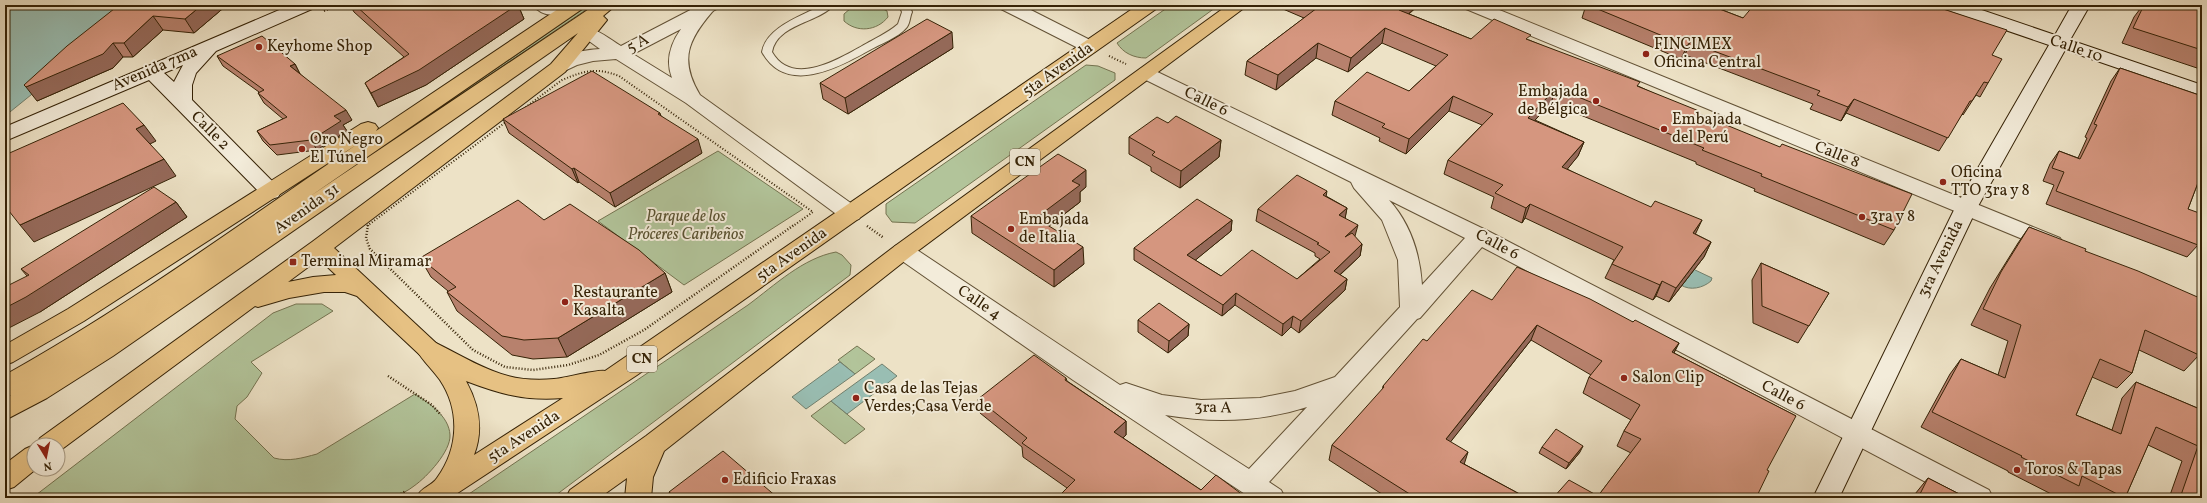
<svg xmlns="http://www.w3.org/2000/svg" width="2207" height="503" font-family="Vollkorn,serif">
<rect width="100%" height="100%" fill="#ede2c6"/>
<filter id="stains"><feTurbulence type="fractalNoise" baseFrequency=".005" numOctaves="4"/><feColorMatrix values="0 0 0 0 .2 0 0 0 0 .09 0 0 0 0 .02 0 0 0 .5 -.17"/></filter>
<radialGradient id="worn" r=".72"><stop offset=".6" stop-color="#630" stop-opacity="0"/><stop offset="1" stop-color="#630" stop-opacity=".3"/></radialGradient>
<!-- green -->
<path fill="#b2c49a" stroke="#747350" d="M589 5H593L300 203Z
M860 5H876L887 11 888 17C877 31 857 33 844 21V14L851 8Z
M1171 5H1219L1146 58C1134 58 1123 53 1117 43Z
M1086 65 1098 66 1115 73V80L915 223 892 222 886 214V204Z
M718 151 803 209 684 285 598 221Z
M836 252 842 255 851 265 850 275 552 498H463L748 305C775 285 803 258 836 252Z
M296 304H322L333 311 251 362 262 373 247 397 237 406 235 419 274 458C289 462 302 458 317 454L415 394C429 403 449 416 450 435 451 451 427 477 414 486 408 491 400 494 393 498H32L273 313Z
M857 346 875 359 855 374 838 360Z
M831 401 865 429 845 444 811 416Z"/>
<!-- water -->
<path fill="#99beb3" stroke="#71806e" d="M5 5H142L5 116Z
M1693 269 1712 278 1711 281C1703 288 1690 291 1681 285Z
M840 362 855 374 806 409 792 397Z
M882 364 897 376 847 414 831 401Z"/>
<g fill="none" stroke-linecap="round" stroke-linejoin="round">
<!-- lane casing -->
<g stroke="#635236" stroke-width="2">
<path id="lane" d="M822 5H834C818 23 777 24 772 52 792 87 837 60 862 46 874 39 888 33 898 24L902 12 899 5H909L912 12C910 16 910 23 907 27 898 38 880 44 868 51 836 69 786 95 762 52 766 27 802 16 822 5Z"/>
</g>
<!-- street casing -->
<g stroke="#635236" stroke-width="2">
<path id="street" d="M533 5H555L560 10 557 14C548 16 539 13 533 5Z
M700 5H722C719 9 715 9 712 12 688 40 679 60 700 95L859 209 862 214 859 219 851 221 843 219 686 103 616 59 593 61 577 65 558 74 551 72 549 68C558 54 584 50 600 49L578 33 581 29C595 26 609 39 621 46ZM681 29C671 43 665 60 672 78L633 54Z
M998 5H1021L1096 43 1099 47 1096 51 1090 53 1084 51 1001 9Z
M1463 5H1487L2060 238 2063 243 2060 248 2052 251 2044 248 1466 9Z
M1147 67 1488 231 1989 490 1993 498H1956L1482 247 1420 318 1417 319 1269 482 1281 490 1285 498H1251L1073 380 895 256 892 251 895 246 903 243 911 246 1120 385 1126 383 1162 395 1201 400 1260 398 1295 391 1335 377 1400 307 1398 260 1382 220 1354 188 1351 182 1140 77 1138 73 1140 69ZM1389 200 1465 238 1422 285C1420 254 1410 223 1389 200ZM1307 407 1249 469 1165 415C1212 423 1261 422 1307 407Z"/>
</g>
<!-- secondary casing -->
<g stroke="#352206" stroke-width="2">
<path id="secondary" d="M291 5H315L312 9 216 51 196 73 192 85V100L278 187 281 192 278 197 271 199 264 197 149 80 5 141V127ZM183 65 174 82 164 73Z
M1941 5H1967L2055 35 2072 5H2090L2070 40 2202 85V97L2065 50 1977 208 1839 498H1813L1955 208 2049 45 1944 9Z"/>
</g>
<!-- primary casing -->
<g stroke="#352206" stroke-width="2">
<path id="primary" d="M564 5H585L582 9 309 197 595 5H616L603 16 607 20 565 72 334 248 436 343 440 349 436 355 428 358 420 355 357 296 345 292H324L289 298 258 307 255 306 58 452V445H36L40 438 312 242 551 64 578 33 113 356 47 398 5 420V398L11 395 5 397V375C127 307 240 224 356 145L84 321 13 362 5 365V345L68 309 361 124 368 122 375 124 378 128 376 131ZM319 259 336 275 313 277 288 282Z
M34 445V469H36L14 487 5 490V464L25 449Z"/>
</g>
<!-- highway casing -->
<g stroke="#352206" stroke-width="2">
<path id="highway" d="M1138 5H1159L1156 9 637 375 450 498H416C422 486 431 487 437 478 459 448 460 410 440 380 432 369 422 360 416 349L420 343 428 340 436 343C478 364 504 384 554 379 565 378 599 369 605 371ZM466 381C500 394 525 401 563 398L474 455C484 429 479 405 466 381Z
M1228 5H1248L911 256 664 451 653 477 651 498H625L627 478 599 498H566L570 490 646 436 895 246Z"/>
</g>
<!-- path-far1 -->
<path stroke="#352206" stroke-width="2" stroke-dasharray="1 2" stroke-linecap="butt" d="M324 11 339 5
M1109 56 1126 64
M367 226 562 80C584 71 596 67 619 76L813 212 793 226"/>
<!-- path -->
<path stroke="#352206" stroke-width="2.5" stroke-dasharray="1 2" stroke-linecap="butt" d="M368 225 366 238 370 249 473 350 505 367 533 370 568 365 599 355 644 330 794 225
M867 226 884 238
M388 376 432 405 441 415
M393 498 406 491"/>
<!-- lane -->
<use href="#lane" fill="#f3ecda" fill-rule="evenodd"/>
<!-- street -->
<use href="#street" fill="#f3ecda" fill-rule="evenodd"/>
<!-- secondary -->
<use href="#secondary" fill="#f3ecda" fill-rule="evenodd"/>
<!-- primary -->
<use href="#primary" fill="#e6c183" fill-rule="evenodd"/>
<!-- highway -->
<use href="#highway" fill="#e6c183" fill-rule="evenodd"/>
</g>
<!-- wall -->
<path fill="#b7816d" stroke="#352206" d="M119 5H227L194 33 163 30 133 57H123L113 68 37 101Z
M350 5H518L524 19 426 85 378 107 365 83 404 57 354 12Z
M1284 5H1419L1409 14 1471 39 1529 40 1638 86 1698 114 1894 230 1884 245 1754 191 1755 189 1696 164V162L1551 103 1535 120 1584 142 1578 156 1567 169 1711 242 1704 257 1669 302 1656 296 1653 300 1605 278 1614 260 1525 218 1522 223 1491 208 1494 197 1444 174 1448 160 1482 125 1449 111 1406 154 1379 141 1380 138 1332 115 1335 101 1409 91 1436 66 1382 43 1348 72 1316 58 1276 90 1245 75 1247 61 1304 18 1283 9Z
M1586 5H1713L1712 6 1743 18 1992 55 1988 83 1980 97 1976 95 1963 115 1962 114 1939 151 1846 113 1841 121 1810 109 1813 104 1685 55 1681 59 1582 18Z
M2143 5H2202V67L2200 69 2122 43 2134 17Z
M953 48 848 114 823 99 820 83Z
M217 56 295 64 300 74 352 120 343 125 347 131 317 150 277 155 263 141 257 131 283 119 264 103 258 93 259 92 223 66Z
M2120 68 2202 96V181L2199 180 2188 209 2198 245 2187 257 2046 204 2054 185 2043 181 2050 164 2059 151 2078 158 2087 138 2085 137 2111 81Z
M660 113 661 116 702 153 615 207 579 182 578 183 509 133 503 119Z
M1168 123 1221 140 1219 157 1180 188 1151 171V167L1129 154V137Z
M1086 187 1080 192V202L1049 226 1084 264 1054 287 972 233 971 216Z
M1326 196 1347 208 1345 218 1355 237 1362 244 1360 256 1340 275 1347 279 1345 290 1299 333 1291 327 1282 336 1235 305 1222 316 1134 260V248L1232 220 1231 231 1195 260 1221 276 1297 279 1320 259 1315 256V253L1256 221 1258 209Z
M176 202 187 217 40 312 27 276 21 269Z
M544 220 665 273 672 292 567 357 533 359 512 355 457 311 447 292 448 291 431 277 420 258Z
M2029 227 2085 251 2199 355 2184 371 2139 350 2132 373 2117 388 2092 377 2076 415 2112 430 2122 398 2136 382 2202 410V498H2169L2182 461 2148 445 2125 498H2080L2072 494 2067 498H2059L2008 472V471L1921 427 1950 374 1961 359 1998 375 2008 341 1971 325 1990 288 2018 243Z
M1761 263 1829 293 1798 343 1753 323 1752 280Z
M1492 300 1633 322 1679 343 1674 353 1796 416 1598 496 1631 453 1617 446 1624 431 1631 420 1583 393 1589 377 1591 375 1531 340 1450 442 1464 464 1527 498H1388L1329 460 1332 445 1382 391 1383 386 1427 341Z
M1138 320 1189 324 1188 336 1168 353 1138 332Z
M1066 378 1067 381 1126 421V435L1123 438 1201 490 1247 498 1067 488 1023 457 1022 447 980 413 978 399Z
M1542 447 1580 452 1566 469 1539 453Z
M1928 478 1967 498H1913L1915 494Z
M669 492 778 498H672Z"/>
<!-- shaded-wall -->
<path fill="#956959" stroke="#352206" d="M202 5H227L194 33 185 19Z
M517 5H518L524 19 426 85 378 107 371 93Z
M1405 5H1419L1396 24 1399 10Z
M153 16 163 30 133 57 124 43Z
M1385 28 1382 43 1348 72 1351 58Z
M952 32 953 48 848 114 845 98Z
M1690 42 1685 55 1681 59 1687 46Z
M113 43 123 57 113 68 37 101 26 87Z
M1318 43 1316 58 1276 90 1278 75Z
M295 64 300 74 290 66Z
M1556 88 1551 103 1524 132 1528 118Z
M1453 96 1449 111 1406 154 1409 139Z
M1854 99 1846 113 1841 121 1848 107Z
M346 110 352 120 343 125 347 131 317 150 311 140 334 116Z
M144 125 156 141 148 145 136 129Z
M698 139 702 153 615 207 610 193Z
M1221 140 1219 157 1180 188 1181 171Z
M1584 142 1578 156 1557 182 1562 167Z
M164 159 176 176 34 242 20 225Z
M574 168 579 182 578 183 572 169Z
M1086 170V187L1080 192V202L1037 235 1036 218 1072 181Z
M1327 191 1325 203 1323 195Z
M176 202 187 217 40 312 5 330V308Z
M5 204 9 209 5 211Z
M1530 204 1525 218 1522 223 1526 208Z
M1347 208 1345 219 1339 215Z
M1232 220 1231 231 1187 267V255Z
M1702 220 1695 235 1693 233Z
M1358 225 1355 236 1345 237Z
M1711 242 1704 257 1669 302 1676 288Z
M1362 244 1360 256 1332 282 1334 271Z
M1083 247 1084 264 1054 287V270Z
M665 273 672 292 567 357 558 338Z
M1347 279 1345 290 1299 333 1301 321Z
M1662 281 1656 296 1653 300 1660 285Z
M1236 293 1235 305 1222 316 1223 305Z
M1293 316 1291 327 1282 336 1283 324Z
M1189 324 1188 336 1168 353 1169 341Z
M1537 325 1531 340 1441 454 1446 439Z
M1679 343 1671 358 1672 352Z
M1126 421V435L1114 446V432Z
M1583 446 1580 452 1566 469 1569 463Z
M1468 452 1463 468 1460 462Z"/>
<!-- building -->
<path fill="#d5967f" stroke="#352206" d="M119 5H202L185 19 153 16 124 43H113L103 54 26 87 24 85 67 46Z
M355 5H517L419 70 371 93 365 83 409 54Z
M1309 5H1405L1399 10 1471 39 1494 19 1531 35 1526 39 1640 82 1637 86 1699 111 1697 113 1780 147 1782 144 1912 194 1894 230 1761 176 1762 174 1702 150 1704 148 1556 88 1528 118 1584 142 1562 167 1651 207 1655 201 1702 220 1693 233 1711 242 1676 288 1662 281 1660 285 1612 264 1623 247 1530 204 1526 208 1495 193 1503 185 1448 160 1493 114 1453 96 1409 139 1382 127 1385 124 1335 101 1367 72 1409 91 1448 55 1385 28 1351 58 1318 43 1278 75 1247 61 1317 8Z
M1588 5H1709L1743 18 1754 5H1931L2007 30 1992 55 2002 59 1988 83 1984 82 1972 101H1970L1948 138 1854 99 1848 107 1817 95 1820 91 1690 42 1687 46Z
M2144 5H2202V50L2133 28Z
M927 19 952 32 845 98 820 83Z
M262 36 295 64 290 66 346 110 334 116 341 121 311 140 270 145 257 131 287 117 258 93 264 90 217 56Z
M2120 68 2202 96V172L2188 209 2202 214V232L2198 245 2056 191 2064 172 2052 168 2059 151 2080 159 2097 125 2094 124Z
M592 71 660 113 658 114 698 139 610 193 574 168 572 169 503 119Z
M123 103 144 125 136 129 164 159 20 225 5 206V155Z
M1176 116 1221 140 1181 171 1152 155 1155 152 1129 137 1157 117 1168 123Z
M1058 154 1086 170 1072 181 1080 185 1036 218 1083 247 1054 270 971 216Z
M1297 175 1327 191 1323 195 1347 208 1339 215 1358 225 1345 237 1352 233 1362 244 1334 271 1347 279 1301 321 1293 316 1283 324 1236 293 1223 305 1134 248 1197 199 1232 220 1187 255 1221 276 1252 250 1297 279 1330 252 1317 244 1319 243 1258 209Z
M154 187 176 202 26 297 5 308V287L29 275 21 269Z
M518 200 544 220 570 204 639 250 665 273 558 338 524 340 502 336 447 292 456 287 420 258Z
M2029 227 2086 249 2085 251 2138 271 2202 299V348L2199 355 2145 330 2132 373 2100 359 2076 415 2121 434 2136 382 2202 410V498H2180L2198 446 2156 427 2125 498 2082 476 2079 486 2021 457 2022 456 1932 412 1961 359 2005 378 2021 325 1983 309 2001 272Z
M1761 263 1829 293 1809 326 1762 306Z
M1517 267 1590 299 1633 322 1635 320 1679 343 1672 352 1796 416 1767 470 1769 471 1756 498H1553L1569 480 1598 496 1641 439 1624 431 1640 405 1589 377 1602 361 1537 325 1446 439 1468 452 1460 462 1527 498H1416L1332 445 1384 387 1383 386 1423 339 1427 341 1472 290 1492 300Z
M1159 303 1189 324 1169 341 1138 320Z
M1034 355 1066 378 1065 380 1126 421 1114 432 1201 490 1216 475 1247 498H1057L1075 480 1022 443 1027 438 978 399Z
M1556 429 1583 446 1569 463 1542 447Z
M723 451 778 498H676L669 492Z
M1928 478 1967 498H1918Z"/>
<!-- markers -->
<g fill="#8f2418" stroke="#f3ecda" stroke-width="1.5">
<circle cx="259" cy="47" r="4"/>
<circle cx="1646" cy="54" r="4"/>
<circle cx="1596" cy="101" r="4"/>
<circle cx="1664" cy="129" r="4"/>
<circle cx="302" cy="149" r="4"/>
<circle cx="1943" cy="182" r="4"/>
<circle cx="1862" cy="217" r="4"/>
<circle cx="1011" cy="229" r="4"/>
<rect x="289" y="258" width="8" height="8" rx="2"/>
<circle cx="565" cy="302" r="4"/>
<circle cx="1624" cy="378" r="4"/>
<circle cx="856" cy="398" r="4"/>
<circle cx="2017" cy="470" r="4"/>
<circle cx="725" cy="480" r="4"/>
</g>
<g text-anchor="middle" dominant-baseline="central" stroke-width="4" stroke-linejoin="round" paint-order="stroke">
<!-- shield labels -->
<g fill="#f3ecda" stroke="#6e5f46" stroke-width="1">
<rect x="1010" y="149" width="30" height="26" rx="3"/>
<rect x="627" y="346" width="30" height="26" rx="3"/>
</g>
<g font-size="15" font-weight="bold" fill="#352206">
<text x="1025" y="162">CN</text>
<text x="642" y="359">CN</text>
</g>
<!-- street labels -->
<g font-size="16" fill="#352206" stroke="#f3ecda">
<text transform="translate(638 44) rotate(-28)">5 A</text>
<text transform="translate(2076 49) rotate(19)">Calle 10</text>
<text transform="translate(155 69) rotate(-23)">Avenida 7ma</text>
<text transform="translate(1058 70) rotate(-35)">5ta Avenida</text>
<text transform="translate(1206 102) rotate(26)">Calle 6</text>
<text transform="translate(210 131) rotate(45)">Calle 2</text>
<text transform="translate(1837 155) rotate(22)">Calle 8</text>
<text transform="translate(307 209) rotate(-35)">Avenida 31</text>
<text transform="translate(1497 245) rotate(28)">Calle 6</text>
<text transform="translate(792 255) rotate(-35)">5ta Avenida</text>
<text transform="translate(1941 259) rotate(-64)">3ra Avenida</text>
<text transform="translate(979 303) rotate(34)">Calle 4</text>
<text transform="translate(1783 396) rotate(28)">Calle 6</text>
<text transform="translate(1213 408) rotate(2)">3ra A</text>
<text transform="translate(524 437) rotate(-33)">5ta Avenida</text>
</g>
<!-- poi labels -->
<g font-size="16" fill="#352206" stroke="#f3ecda" text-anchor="start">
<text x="1654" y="45">FINCIMEX<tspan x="1654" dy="18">Oficina Central</tspan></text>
<text x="267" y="47">Keyhome Shop</text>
<text x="1588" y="92" text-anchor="end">Embajada<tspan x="1588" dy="18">de Bélgica</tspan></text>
<text x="1672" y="120">Embajada<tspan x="1672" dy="18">del Perú</tspan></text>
<text x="310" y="140">Oro Negro<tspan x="310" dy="18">El Túnel</tspan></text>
<text x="1951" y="173">Oficina<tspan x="1951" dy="18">TTO 3ra y 8</tspan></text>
<text x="1870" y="217">3ra y 8</text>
<text x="1019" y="220">Embajada<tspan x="1019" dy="18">de Italia</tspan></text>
<text x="301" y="262">Terminal Miramar</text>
<text x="573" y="293">Restaurante<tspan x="573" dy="18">Kasalta</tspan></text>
<text x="1632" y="378">Salon Clip</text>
<text x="864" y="389">Casa de las Tejas<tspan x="864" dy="18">Verdes;Casa Verde</tspan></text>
<text x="2025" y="470">Toros &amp; Tapas</text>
<text x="733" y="480">Edificio Fraxas</text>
</g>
<!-- park labels -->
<g font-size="16" font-style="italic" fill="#5a5332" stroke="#f3ecda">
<text x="686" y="217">Parque de los<tspan x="686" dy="18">Próceres Caribeños</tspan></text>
</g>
</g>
<!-- margin -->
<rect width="2207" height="503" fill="none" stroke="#ede2c6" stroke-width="20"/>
<rect x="6" y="6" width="2195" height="491" fill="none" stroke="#352206" stroke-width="2"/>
<rect x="10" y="10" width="2187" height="483" fill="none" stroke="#352206"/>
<!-- north arrow -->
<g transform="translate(46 457) rotate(170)"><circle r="19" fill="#f3ecda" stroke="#a79b85"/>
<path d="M0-3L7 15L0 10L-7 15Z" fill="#8f2418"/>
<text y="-6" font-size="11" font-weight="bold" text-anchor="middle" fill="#352206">N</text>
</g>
<rect width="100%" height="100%" filter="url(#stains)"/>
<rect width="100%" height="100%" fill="url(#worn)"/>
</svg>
